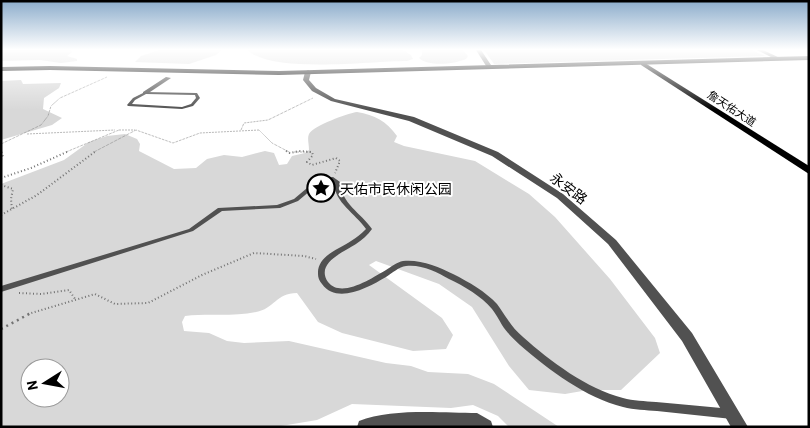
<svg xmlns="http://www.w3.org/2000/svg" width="810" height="428" font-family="Barlow,'Noto Sans SC',sans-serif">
<rect width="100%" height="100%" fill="#fff"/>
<!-- green -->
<path fill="#d8d8d8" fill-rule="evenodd" d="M1 50H71L72 52 67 56 77 59V61L61 63 40 60 1 61Z
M159 50H222L216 55 189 64 135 62 141 56Z
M247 50H403L411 55 413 59 407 61C370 61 273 74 247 50Z
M422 50H463L468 56 466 59C454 64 429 67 419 58L422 55Z
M484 50H751L765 56 494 64Z
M21 80 23 84 61 83 59 88 44 98 43 109 62 118 52 125 1 140V81Z
M357 112C375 115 386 121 397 136L394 142 404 146 475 161 529 194 555 217 610 279 655 338 660 353 621 390H588L565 394 529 390 509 366 472 307 439 284 376 261 369 265 442 318 453 335 446 349 413 351 342 333 318 322 297 293C276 293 274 309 256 312 233 317 208 313 185 316L182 322 184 331 209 333 227 341 244 343 289 341 386 363 411 366 428 372 468 374 494 384 559 427H509L498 416 473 405 451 408 352 404 317 420 275 427H1V184L64 160 89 142 107 136 125 134 137 139 140 144 139 151 174 169 196 168 207 159 224 155 242 157 265 151 274 153 279 165 287 164 292 156 305 153 309 150C309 144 307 138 309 134 313 126 348 113 357 112ZM30 368H60V398H30Z"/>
<!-- building -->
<path fill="#c0c0c0" stroke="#868686" d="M471 422 473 427H460Z"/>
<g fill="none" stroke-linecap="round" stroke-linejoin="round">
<!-- path-far2 -->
<path stroke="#737373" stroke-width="1" stroke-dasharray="0.5 1" stroke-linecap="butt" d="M119 130H135
M241 130 244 123 268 120 313 98
M27 134 115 130
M1 144 41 125 48 116 51 106 60 98 107 77
M1 149 2 152
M66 152 119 130
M94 152 136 130 173 143 200 133 259 130 272 143 289 152
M294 152H312"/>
<!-- path-far1 -->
<path stroke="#737373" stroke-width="2" stroke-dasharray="1 2.5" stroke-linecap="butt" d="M286 151 290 153 299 151 312 152 313 155 307 162 312 165 336 158 340 161 335 173
M1 159 3 157 1 151
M1 178 31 168 69 151
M1 185 13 189 11 199 12 210
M1 215 37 195 96 151
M19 293 41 294 69 290 75 299
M28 314 95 294 115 304 148 303 202 275 254 253 304 256 316 259"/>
<!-- path -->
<path stroke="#737373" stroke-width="2.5" stroke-dasharray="2 4" stroke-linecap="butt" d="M1 329 31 313"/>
<!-- service -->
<path fill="#515151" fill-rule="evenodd" d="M145 92 196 93H197L200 98 193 106 182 109 128 106 127 105 133 98ZM146 94 195 95 196 98 191 104 182 107 132 104 135 100Z
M333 177 340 182C341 203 361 213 372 229 368 235 362 240 356 244 344 252 315 263 328 282 341 299 372 278 386 270 391 267 397 262 403 261 420 259 439 267 453 274 469 282 486 292 497 304 501 309 504 315 508 320 512 326 517 332 523 337 550 361 587 389 623 398 633 401 645 401 656 402 682 404 707 407 732 409L736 411 737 414 736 417 732 419C707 416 682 414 657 411 646 410 634 410 623 407 586 398 549 370 520 345 514 339 507 333 502 325 499 320 496 314 492 309 481 296 464 286 449 279 437 272 421 264 406 266 399 267 392 273 386 277 369 287 337 305 322 284 319 281 318 277 318 274 317 256 339 249 351 241 357 237 361 234 366 229 355 213 335 203 334 183L332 181 325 182 317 185 298 201 280 208 222 211 193 231 1 292V286L189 229 218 208 277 205 294 199 313 183 322 179Z"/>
<!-- minor -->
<path fill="#515151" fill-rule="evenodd" d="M476 50H481L493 68 492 69H488Z
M757 50H763L782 59 777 60Z
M166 77 171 78 147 94H143V92Z
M477 413 491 421 493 427H357L359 421C391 408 443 413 477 413Z"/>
<!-- tertiary -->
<path fill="#515151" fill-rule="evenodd" d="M308 70 311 72 309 80 316 88 335 99 414 117 498 152 563 194 616 240 692 333 748 427H731L682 341 608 244 557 198 492 156 409 121 331 101 312 91 303 80 305 72Z"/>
<!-- primary -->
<path fill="#000" fill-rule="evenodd" d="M641 63H645L809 166V174L641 65Z"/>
<!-- trunk -->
<path fill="#000" fill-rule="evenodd" d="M809 56V60L279 75 50 70 1 71V67L50 66 279 71Z"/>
</g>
<!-- sky -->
<linearGradient id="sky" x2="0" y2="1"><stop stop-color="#8baccb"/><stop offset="0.45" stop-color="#fff"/><stop offset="1" stop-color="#fff" stop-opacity="0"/></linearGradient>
<rect width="810" height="110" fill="url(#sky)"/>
<!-- icons -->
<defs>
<g id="sight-ring" transform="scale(1.4375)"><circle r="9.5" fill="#fff" stroke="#000" stroke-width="1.5"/><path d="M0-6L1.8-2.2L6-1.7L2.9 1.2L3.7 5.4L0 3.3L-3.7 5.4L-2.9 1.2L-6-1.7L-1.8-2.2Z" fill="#000"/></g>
</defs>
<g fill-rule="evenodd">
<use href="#sight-ring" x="321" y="188"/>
</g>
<g text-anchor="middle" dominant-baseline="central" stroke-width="4" stroke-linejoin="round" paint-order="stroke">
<!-- far-street labels -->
<g font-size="11" fill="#000" stroke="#fff">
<text transform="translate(732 108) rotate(33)">詹天佑大道</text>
</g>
<!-- poi labels -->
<g font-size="14" fill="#000" stroke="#fff" text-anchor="start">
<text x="340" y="188">天佑市民休闲公园</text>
</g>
<!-- street labels -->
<g font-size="14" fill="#000" stroke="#fff">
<text transform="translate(569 188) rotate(37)">永安路</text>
</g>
</g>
<!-- border -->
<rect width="810" height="428" fill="none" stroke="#000000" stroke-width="5"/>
<!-- north arrow -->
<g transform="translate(45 383) rotate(259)"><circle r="24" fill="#ffffff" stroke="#999999"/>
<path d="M0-4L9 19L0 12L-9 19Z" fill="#000000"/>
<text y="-8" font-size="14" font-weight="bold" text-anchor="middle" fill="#000000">N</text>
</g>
</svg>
